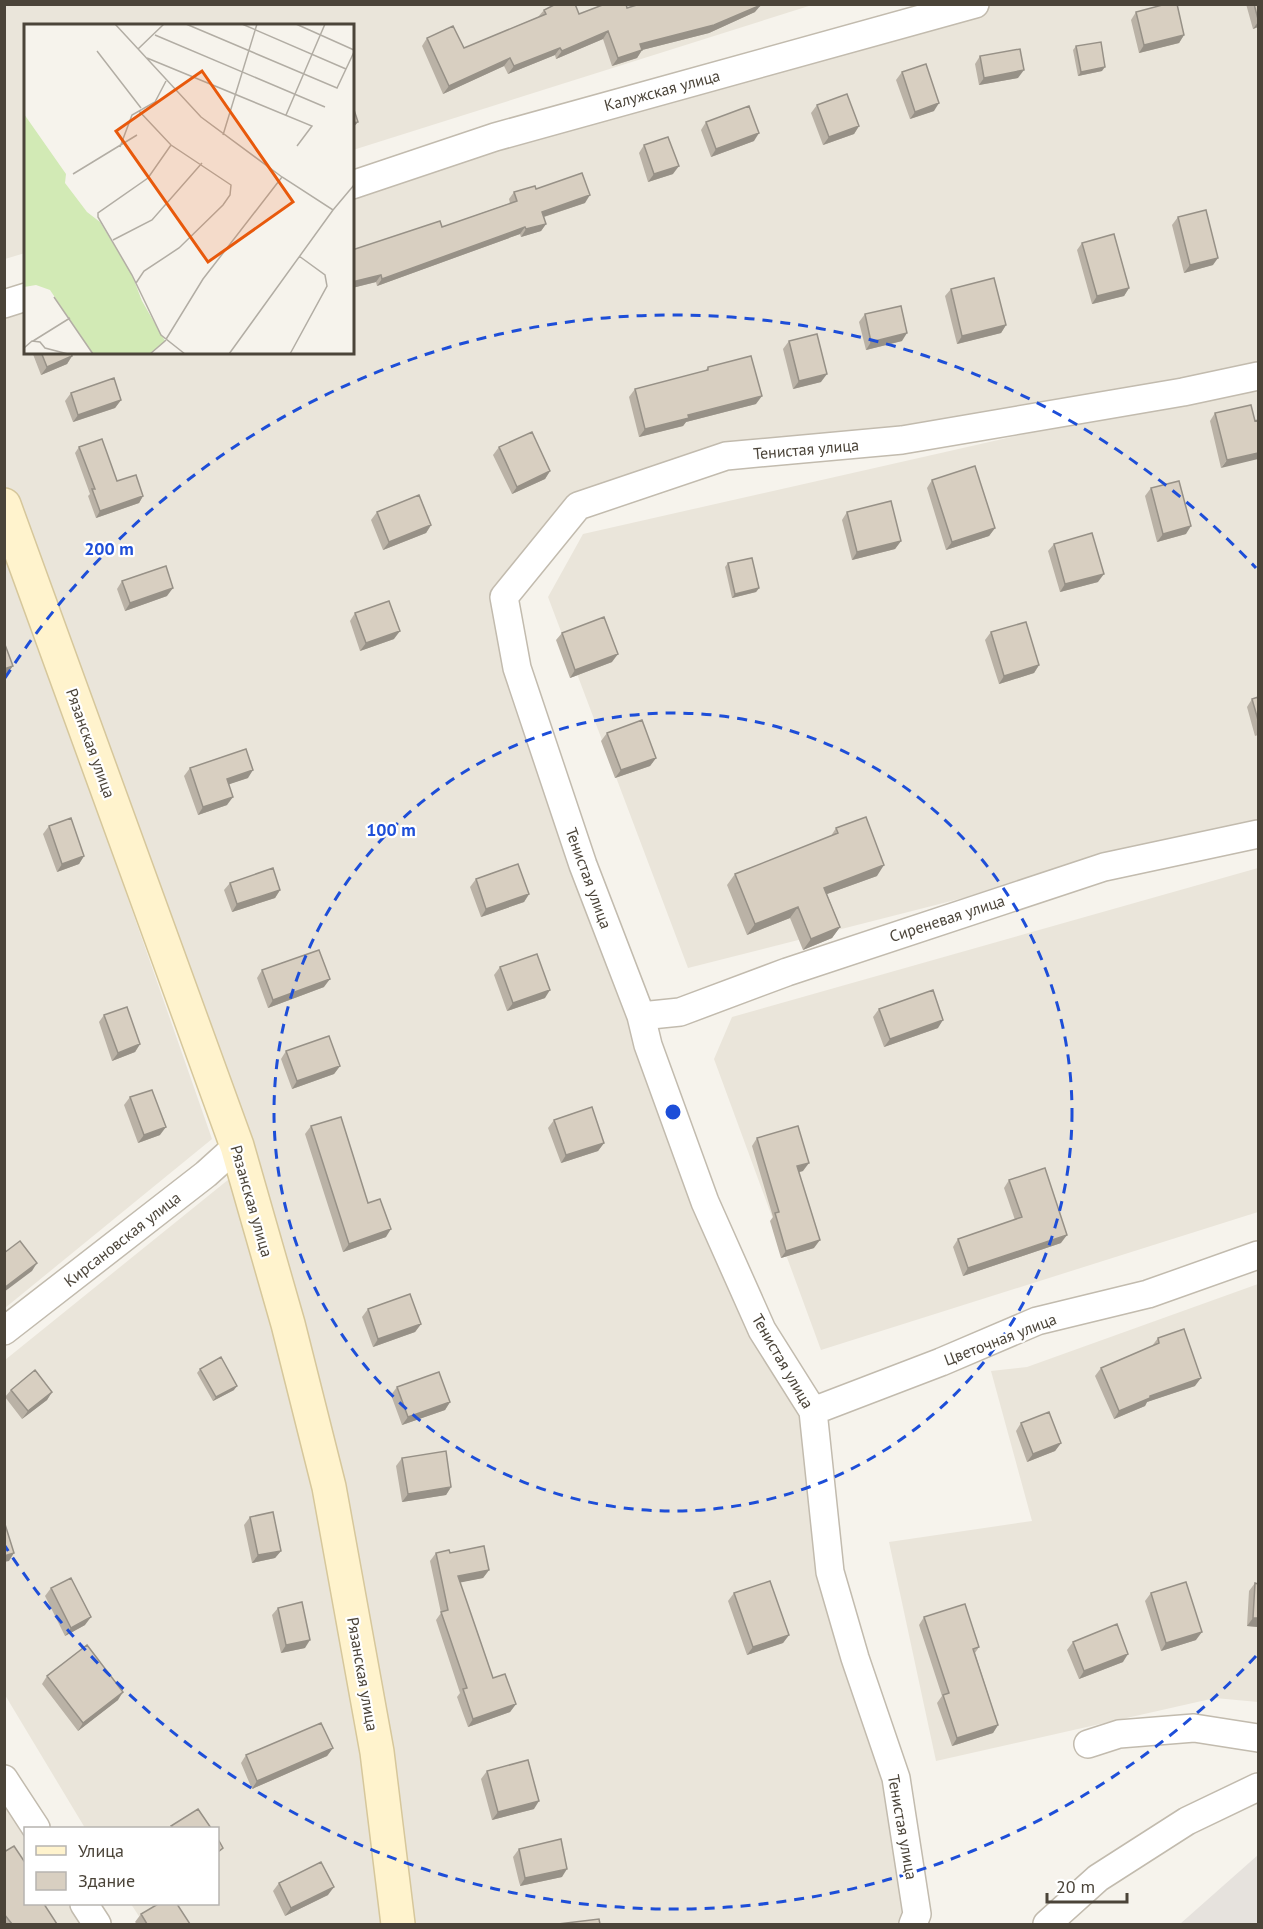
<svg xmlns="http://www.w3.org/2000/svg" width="1263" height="1929" font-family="'PT Sans',sans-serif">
<rect width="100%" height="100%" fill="#f6f3ec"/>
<!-- residential -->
<path fill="#eae5da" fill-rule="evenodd" d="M5 5H812L353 150 352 26H26L25 253 5 259Z
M975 5H1258V376L1183 392 902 440 808 448 592 501 578 506 504 598 517 668 583 865 641 1016 648 1045 705 1202 762 1330 813 1411 830 1572 855 1658 896 1778 917 1914 913 1924H398L373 1732 395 1924H144L131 1904H218V1828H85L5 1695V1360L239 1171 362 1668 329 1487 288 1324 237 1146 5 505V304L25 297V333L24 334 26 352 32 353 41 374 47 372 41 353 352 352 353 185 495 137ZM561 1874V1877L519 1886V1882Z
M1258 381V823L688 968 548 597 583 534Z
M4 544 212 1139 5 1308H4Z
M1258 868V1212L821 1350 714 1059 732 1017Z
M1258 1284V1702L1215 1698 936 1761 889 1542 1032 1521 991 1371 1027 1367Z
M4 1796 25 1831 26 1904H70L82 1924H5Z"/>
<!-- industrial -->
<path fill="#e6e2dd" d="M1258 1855V1924H1180Z"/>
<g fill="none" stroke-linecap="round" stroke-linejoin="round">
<!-- minor casing -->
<g stroke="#c2bbae" stroke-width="30">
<path id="minor" d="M352 185 495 137 975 4
M4 304 26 297
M641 1016 680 1012 787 972 1104 867 1258 834
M4 1331 206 1174 237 1146
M813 1411 941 1362 1037 1321 1148 1294 1258 1255
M1088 1744 1119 1734 1194 1728 1258 1738
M4 1779 36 1828
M84 1904 97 1924
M913 1924 917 1914 896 1778 855 1658 830 1572 813 1411 762 1330 705 1202 648 1045 641 1016 583 865 517 668 504 597 578 506 726 456 902 440 1183 392 1258 376
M1047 1924 1098 1878 1187 1821 1258 1787"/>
</g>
<!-- secondary casing -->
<g stroke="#d6c79b" stroke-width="36">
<path id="secondary" d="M4 505 237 1146 288 1324 329 1487 377 1752 398 1924"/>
</g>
<!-- minor -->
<use href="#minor" stroke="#fff" stroke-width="27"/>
<!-- secondary -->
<use href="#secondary" stroke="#fff3cd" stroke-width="33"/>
</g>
<!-- wall -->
<path fill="#bab2a6" d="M1246 4H1258V27L1253 29Z
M627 8 755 12 709 33 642 50 637 58 612 66 603 39 556 59 555 55 508 74 504 66 443 94 422 46 427 38 464 48 538 17 544 10 579 14Z
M1136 12 1184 35 1179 43 1139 53 1131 20Z
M1076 46 1102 71 1078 76 1073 50Z
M980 56 1018 78 979 85 975 64Z
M902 72 934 111 910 119 896 80Z
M817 105 859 126 854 134 823 145 811 113Z
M706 122 754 141 711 157 701 130Z
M644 145 673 174 648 182 639 153Z
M514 192 585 203 544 217 546 224 541 231 521 237 520 234 377 286 376 282 352 288V250L442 227 510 203 509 199Z
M1178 217 1213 265 1184 273 1172 225Z
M1082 243 1129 288 1124 296 1092 304 1077 250Z
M951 289 1006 325 1001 333 957 344 945 296Z
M865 314 902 341 866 350 859 322Z
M789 341 821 382 793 389 783 349Z
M32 352H71L72 356 67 364 41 375Z
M708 367 756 404 686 422 683 426 639 437 629 397 635 389 705 371Z
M71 393 121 400 115 408 73 422 65 401Z
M1215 413 1255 421 1221 468 1210 421Z
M79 447 117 481 143 496 139 503 96 518 88 496 90 494 75 453Z
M499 447 550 471 545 479 512 494 493 455Z
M932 480 995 528 989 536 946 550 927 488Z
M1151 488 1186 534 1157 542 1145 496Z
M377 512 431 525 426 533 383 550 371 520Z
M847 512 901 541 895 549 852 560 842 520Z
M1054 544 1098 582 1060 592 1048 551Z
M728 563 759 588 756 592 732 598 725 567Z
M122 581 167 596 125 611 117 589Z
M355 613 394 639 360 651 350 621Z
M991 632 1039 665 1034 673 999 684 985 640Z
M562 633 612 662 570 678 556 640Z
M1258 697V735L1255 736 1247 707 1252 699Z
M607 733 656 758 650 766 615 778 601 741Z
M190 768 248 778 229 784 227 805 198 815 184 776Z
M49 826 84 856 79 864 57 872 43 834Z
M836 828 877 876 827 894 840 927 832 938 803 950 790 918 747 935 727 885 735 874 831 836Z
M476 879 529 894 524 902 481 917 470 887Z
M230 883 280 890 275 898 232 912 224 890Z
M500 967 545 998 507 1011 494 975Z
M262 970 324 987 268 1008 257 978Z
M879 1009 938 1028 884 1047 873 1017Z
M104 1015 140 1044 135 1052 112 1061 99 1022Z
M286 1051 340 1066 334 1074 292 1089 281 1059Z
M130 1097 160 1135 138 1143 124 1105Z
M554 1120 604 1143 598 1151 561 1163 548 1128Z
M311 1126 368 1203 386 1237 343 1252 305 1134Z
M757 1138 803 1171 799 1172 814 1248 781 1258 770 1221 773 1217 752 1146Z
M1009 1180 1061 1243 963 1276 953 1247 958 1239 1015 1220 1004 1188Z
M368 1309 421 1324 415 1332 373 1347 362 1317Z
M1158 1338 1195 1386 1147 1402 1145 1406 1114 1419 1095 1376 1101 1368 1152 1346Z
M200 1369 234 1390 213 1401 197 1373Z
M397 1387 450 1402 445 1410 402 1425 391 1395Z
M11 1390 52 1392 47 1400 22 1419 5 1397Z
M1021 1423 1061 1443 1055 1451 1027 1462 1016 1431Z
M402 1458 451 1487 446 1495 402 1502 396 1466Z
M250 1517 281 1551 275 1558 252 1563 244 1525Z
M436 1553H450L489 1570 483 1578 460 1582 493 1678 516 1704 510 1712 468 1727 457 1697 460 1693 436 1620 441 1613 430 1561Z
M1255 1583 1258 1627 1247 1626 1249 1591Z
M51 1588 85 1625 65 1636 45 1596Z
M734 1593 789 1635 783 1643 747 1655 728 1601Z
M1151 1593 1196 1640 1161 1651 1145 1601Z
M278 1608 305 1648 281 1653 272 1615Z
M924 1617 979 1647 975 1653 998 1725 993 1733 952 1746 937 1703 942 1696 919 1625Z
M1073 1642 1123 1662 1079 1679 1067 1650Z
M47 1676 118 1700 78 1731 42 1684Z
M333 1748 327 1756 252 1789 241 1763 246 1755Z
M487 1771 534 1809 492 1820 481 1779Z
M519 1849 562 1877 520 1886 513 1857Z
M4 1852 26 1904 57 1924H4Z
M279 1883 328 1895 285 1916 273 1891Z
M141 1914 190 1924H137L135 1922Z"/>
<!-- shaded-wall -->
<path fill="#979187" d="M761 5 755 12 709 33 642 50 637 58 612 66 618 58 640 44Z
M1258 22V27L1253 29Z
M608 31 603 39 556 59 562 51Z
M1184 35 1179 43 1139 53 1144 45Z
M560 48 555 55 508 74 514 66Z
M510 58 504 66 443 94 449 86Z
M1105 67 1102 71 1078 76 1081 72Z
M1024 70 1018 78 979 85 984 78Z
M939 103 934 111 910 119 915 112Z
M358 122 352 129V123Z
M859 126 854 134 823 145 829 137Z
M759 133 754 141 711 157 716 149Z
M679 166 673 174 648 182 654 174Z
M590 195 585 203 537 219 542 212Z
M546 224 541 231 521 237 526 229Z
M525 227 520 234 377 286 382 279Z
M1218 258 1213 265 1184 273 1190 265Z
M381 275 376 282 352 288V282Z
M1129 288 1124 296 1092 304 1097 296Z
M1006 325 1001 333 957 344 962 336Z
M907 333 902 341 866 350 871 342Z
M72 356 67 364 41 375 47 367Z
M827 374 821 382 793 389 799 381Z
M762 396 756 404 686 422 683 426 639 437 645 429 688 415Z
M121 400 115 408 73 422 78 415Z
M1258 453V459L1221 468 1227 460Z
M550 471 545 479 512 494 517 487Z
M143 496 139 503 96 518 100 511Z
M431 525 426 533 383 550 389 542Z
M1191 526 1186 534 1157 542 1163 534Z
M995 528 989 536 946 550 952 542Z
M901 541 895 549 852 560 857 552Z
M1104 574 1098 582 1060 592 1065 584Z
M173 588 167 596 125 611 130 603Z
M759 588 756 592 732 598 735 594Z
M400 631 394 639 360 651 366 643Z
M618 654 612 662 570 678 575 670Z
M1039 665 1034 673 999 684 1004 676Z
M13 666 7 674 4 675V669Z
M656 758 650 766 615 778 621 770Z
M253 770 248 778 221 787 227 779Z
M233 797 227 805 198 815 203 807Z
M84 856 79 864 57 872 62 864Z
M884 865 877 876 816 898 824 888Z
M280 890 275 898 232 912 237 904Z
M529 894 524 902 481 917 486 909Z
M798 907 790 918 747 935 755 924Z
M840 927 832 938 803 950 811 939Z
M330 979 324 987 268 1008 273 1000Z
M550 990 545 998 507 1011 513 1003Z
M943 1020 938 1028 884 1047 890 1039Z
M140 1044 135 1052 112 1061 118 1053Z
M340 1066 334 1074 292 1089 297 1081Z
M166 1127 160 1135 138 1143 144 1135Z
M604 1143 598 1151 561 1163 566 1155Z
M809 1163 803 1171 792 1174 797 1166Z
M391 1229 386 1237 343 1252 349 1244Z
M1067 1235 1061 1243 963 1276 968 1268Z
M820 1240 814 1248 781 1258 786 1251Z
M37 1263 32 1271 4 1292V1288Z
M421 1324 415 1332 373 1347 378 1339Z
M1201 1378 1195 1386 1147 1402 1145 1406 1114 1419 1119 1411 1150 1396Z
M237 1386 234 1390 213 1401 216 1397Z
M52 1392 47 1400 22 1419 28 1411Z
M450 1402 445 1410 402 1425 408 1417Z
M1061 1443 1055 1451 1027 1462 1033 1454Z
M451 1487 446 1495 402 1502 408 1494Z
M281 1551 275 1558 252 1563 258 1555Z
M14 1553 9 1561 4 1562V1556Z
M489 1570 483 1578 453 1584 458 1576Z
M91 1617 85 1625 65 1636 71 1628Z
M1253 1618H1258V1627L1247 1626Z
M1202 1632 1196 1640 1161 1651 1166 1643Z
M789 1635 783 1643 747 1655 753 1647Z
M310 1640 305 1648 281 1653 286 1645Z
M1128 1654 1123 1662 1079 1679 1084 1671Z
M123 1692 118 1700 78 1731 83 1723Z
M516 1704 510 1712 468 1727 473 1719Z
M998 1725 993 1733 952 1746 957 1738Z
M333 1748 327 1756 252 1789 257 1781Z
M539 1801 534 1809 492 1820 498 1812Z
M567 1869 562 1877 520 1886 525 1878Z
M334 1887 328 1895 285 1916 291 1908Z"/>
<!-- building -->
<path fill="#d8cfc1" stroke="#979187" stroke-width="1.5" d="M556 4H575L579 14 605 4H626L627 8 640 4 761 5 714 25 640 44 642 50 618 58 608 31 562 51 560 48 514 66 510 58 449 86 427 38 453 26 464 48 546 14 544 10Z
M1166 4H1177L1184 35 1144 45 1136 12Z
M1254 4H1258V19Z
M1101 42 1105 67 1081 72 1076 46Z
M1020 49 1024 70 984 78 980 56Z
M926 64 939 103 915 112 902 72Z
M847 94 859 126 829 137 817 105Z
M352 104 358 122 352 123Z
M749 106 759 133 716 149 706 122Z
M668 137 679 166 654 174 644 145Z
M582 173 590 195 542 212 546 224 526 229 525 227 382 279 381 275 352 282V250L440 221 442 227 517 201 514 192 535 186 536 189Z
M1206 210 1218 258 1190 265 1178 217Z
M1114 234 1129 288 1097 296 1082 243Z
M994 278 1006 325 962 336 951 289Z
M901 306 907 333 871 342 865 314Z
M817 334 827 374 799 381 789 341Z
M41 352H71L72 356 47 367Z
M751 356 762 396 688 415 689 418 645 429 635 389 708 370V367Z
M114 378 121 400 78 415 71 393Z
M1251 405 1255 421 1258 420V453L1227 460 1215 413Z
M532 432 550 471 517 487 499 447Z
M102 439 117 481 136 475 143 496 100 511 92 489H95L79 447Z
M975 466 995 528 952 542 932 480Z
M1179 481 1191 526 1163 534 1151 488Z
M419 495 431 525 389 542 377 512Z
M891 501 901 541 857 552 847 512Z
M1092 533 1104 574 1065 584 1054 544Z
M752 558 759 588 735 594 728 563Z
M166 566 173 588 130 603 122 581Z
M389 601 400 631 366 643 355 613Z
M604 617 618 654 575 670 562 633Z
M1026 622 1039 665 1004 676 991 632Z
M4 642 13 666 4 669Z
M1258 697V720L1252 699Z
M642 720 656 758 621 770 607 733Z
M246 749 253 770 227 779 233 797 203 807 190 768Z
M866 817 884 865 824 888 840 927 811 939 798 907 755 924 735 874 838 833 836 828Z
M71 818 84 856 62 864 49 826Z
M518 864 529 894 486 909 476 879Z
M273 868 280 890 237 904 230 883Z
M319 950 330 979 273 1000 262 970Z
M537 954 550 990 513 1003 500 967Z
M933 990 943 1020 890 1039 879 1009Z
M127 1007 140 1044 118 1053 104 1015Z
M329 1036 340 1066 297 1081 286 1051Z
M152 1090 166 1127 144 1135 130 1097Z
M592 1107 604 1143 566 1155 554 1120Z
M341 1117 368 1203 380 1199 391 1229 349 1244 311 1126Z
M798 1126 809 1163 797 1166 820 1240 786 1251 775 1213 779 1212 757 1138Z
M1045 1168 1067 1235 968 1268 958 1239 1022 1217 1009 1180Z
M20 1241 37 1263 4 1288V1253Z
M410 1294 421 1324 378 1339 368 1309Z
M1184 1329 1201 1378 1150 1396V1398L1119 1411 1101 1368 1159 1343 1158 1338Z
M221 1357 237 1386 216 1397 200 1369Z
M35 1370 52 1392 28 1411 11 1390Z
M439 1372 450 1402 408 1417 397 1387Z
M1049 1412 1061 1443 1033 1454 1021 1423Z
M446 1451 451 1487 408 1494 402 1458Z
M273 1512 281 1551 258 1555 250 1517Z
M4 1521 14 1553 4 1556Z
M484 1546 489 1570 458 1576 493 1678 505 1674 516 1704 473 1719 463 1689 467 1688 441 1612 448 1610 436 1553 449 1550 450 1553Z
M71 1578 91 1617 71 1628 51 1588Z
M770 1581 789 1635 753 1647 734 1593Z
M1186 1582 1202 1632 1166 1643 1151 1593Z
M1255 1583 1258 1584V1618H1253Z
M302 1602 310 1640 286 1645 278 1608Z
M965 1604 979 1647 973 1649 998 1725 957 1738 943 1695 949 1693 924 1617Z
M1117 1624 1128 1654 1084 1671 1073 1642Z
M87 1645 123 1692 83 1723 47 1676Z
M321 1723 333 1748 257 1781 246 1755Z
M528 1760 539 1801 498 1812 487 1771Z
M198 1809 211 1828H173L171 1826Z
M218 1839 223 1848 218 1852Z
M561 1839 567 1869 525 1878 519 1849Z
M14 1846 26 1864V1904H44L57 1924H12L4 1914V1852Z
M321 1862 334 1887 291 1908 279 1883Z
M158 1904H177L190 1924H147L141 1914Z
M599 1919 600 1924H558Z"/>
<!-- distance rings -->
<g fill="none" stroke="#1d4ed8" stroke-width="3" stroke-dasharray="10 8">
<circle cx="673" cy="1112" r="399"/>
<path d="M1256 1656A797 797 0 0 1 5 1546M5 678A797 797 0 0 1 1256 568"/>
</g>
<g text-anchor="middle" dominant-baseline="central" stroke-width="4.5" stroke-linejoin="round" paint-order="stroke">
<!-- street labels -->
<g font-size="16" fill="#4b4439" stroke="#fff">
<text transform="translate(662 90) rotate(-15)">Калужская улица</text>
<text transform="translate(806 449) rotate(-5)">Тенистая улица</text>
<text transform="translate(91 743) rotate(70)">Рязанская улица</text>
<text transform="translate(589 878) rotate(70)">Тенистая улица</text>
<text transform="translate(947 918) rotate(-18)">Сиреневая улица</text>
<text transform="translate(252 1201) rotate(74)">Рязанская улица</text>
<text transform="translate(122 1239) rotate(-38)">Кирсановская улица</text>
<text transform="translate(1000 1339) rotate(-21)">Цветочная улица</text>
<text transform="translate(783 1361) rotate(60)">Тенистая улица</text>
<text transform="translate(363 1674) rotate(80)">Рязанская улица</text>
<text transform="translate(903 1827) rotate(80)">Тенистая улица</text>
</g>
</g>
<!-- overview -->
<g transform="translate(24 24)">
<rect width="330" height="330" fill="#f6f3ec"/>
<path d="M0 90 42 150 41 159 63 188 76 198 108 251 118 277 141 317 126 330H69L26 266 12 261 0 263Z" fill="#d2eab5"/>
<path fill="none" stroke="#b2ada4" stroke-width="1.5" d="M91 0 177 93 258 153 309 186 330 161M162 0 313 64 330 28M218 0 322 45M272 0 330 26M131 11 301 83M114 25 140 0M73 27 117 84M123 34 288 102 273 122M262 91 301 0M199 111 233 0M147 121 124 154 74 189V193L108 251 137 311 161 330M96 123 108 91 131 78 142 57M49 150 113 111M89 216 128 196 178 139M112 259 120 247 155 224 199 181 206 171 207 161 147 121 115 87M30 273 69 330M9 317 46 294M0 324 8 317 16 318 21 324 44 330M126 330 141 317 179 255 258 153M205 330 309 186M266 330 303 262 301 251 275 232"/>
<path fill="#e8590c" fill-opacity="0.15" stroke="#e8590c" stroke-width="3" d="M178 47 269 178 184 238 92 107Z"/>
<rect width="330" height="330" fill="none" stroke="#4b4439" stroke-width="3"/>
</g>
<circle cx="673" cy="1112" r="9" fill="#1d4ed8" stroke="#fff" stroke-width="3"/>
<g font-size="18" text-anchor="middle" font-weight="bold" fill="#1d4ed8" stroke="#fff" stroke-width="4.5" stroke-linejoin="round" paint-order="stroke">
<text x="109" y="555">200 m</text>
<text x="391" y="836">100 m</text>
</g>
<!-- border -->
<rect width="1263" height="1929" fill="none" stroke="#4b4439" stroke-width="12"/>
<!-- legend -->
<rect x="24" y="1827" width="195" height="78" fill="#ffffff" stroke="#b7b4b0" stroke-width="1.5"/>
<rect x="36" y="1846" width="30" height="9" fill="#fff3cd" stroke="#b7b4b0" stroke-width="1.5"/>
<text x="78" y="1857" font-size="18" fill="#4b4439">Улица</text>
<rect x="36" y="1872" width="30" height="18" fill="#d8cfc1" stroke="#b7b4b0" stroke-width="1.5"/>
<text x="78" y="1887" font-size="18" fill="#4b4439">Здание</text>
<!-- scale -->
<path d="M1047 1893v9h80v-9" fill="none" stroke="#4b4439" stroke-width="3"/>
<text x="1056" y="1893" font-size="18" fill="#4b4439" stroke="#ffffff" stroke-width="4.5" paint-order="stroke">20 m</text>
</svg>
